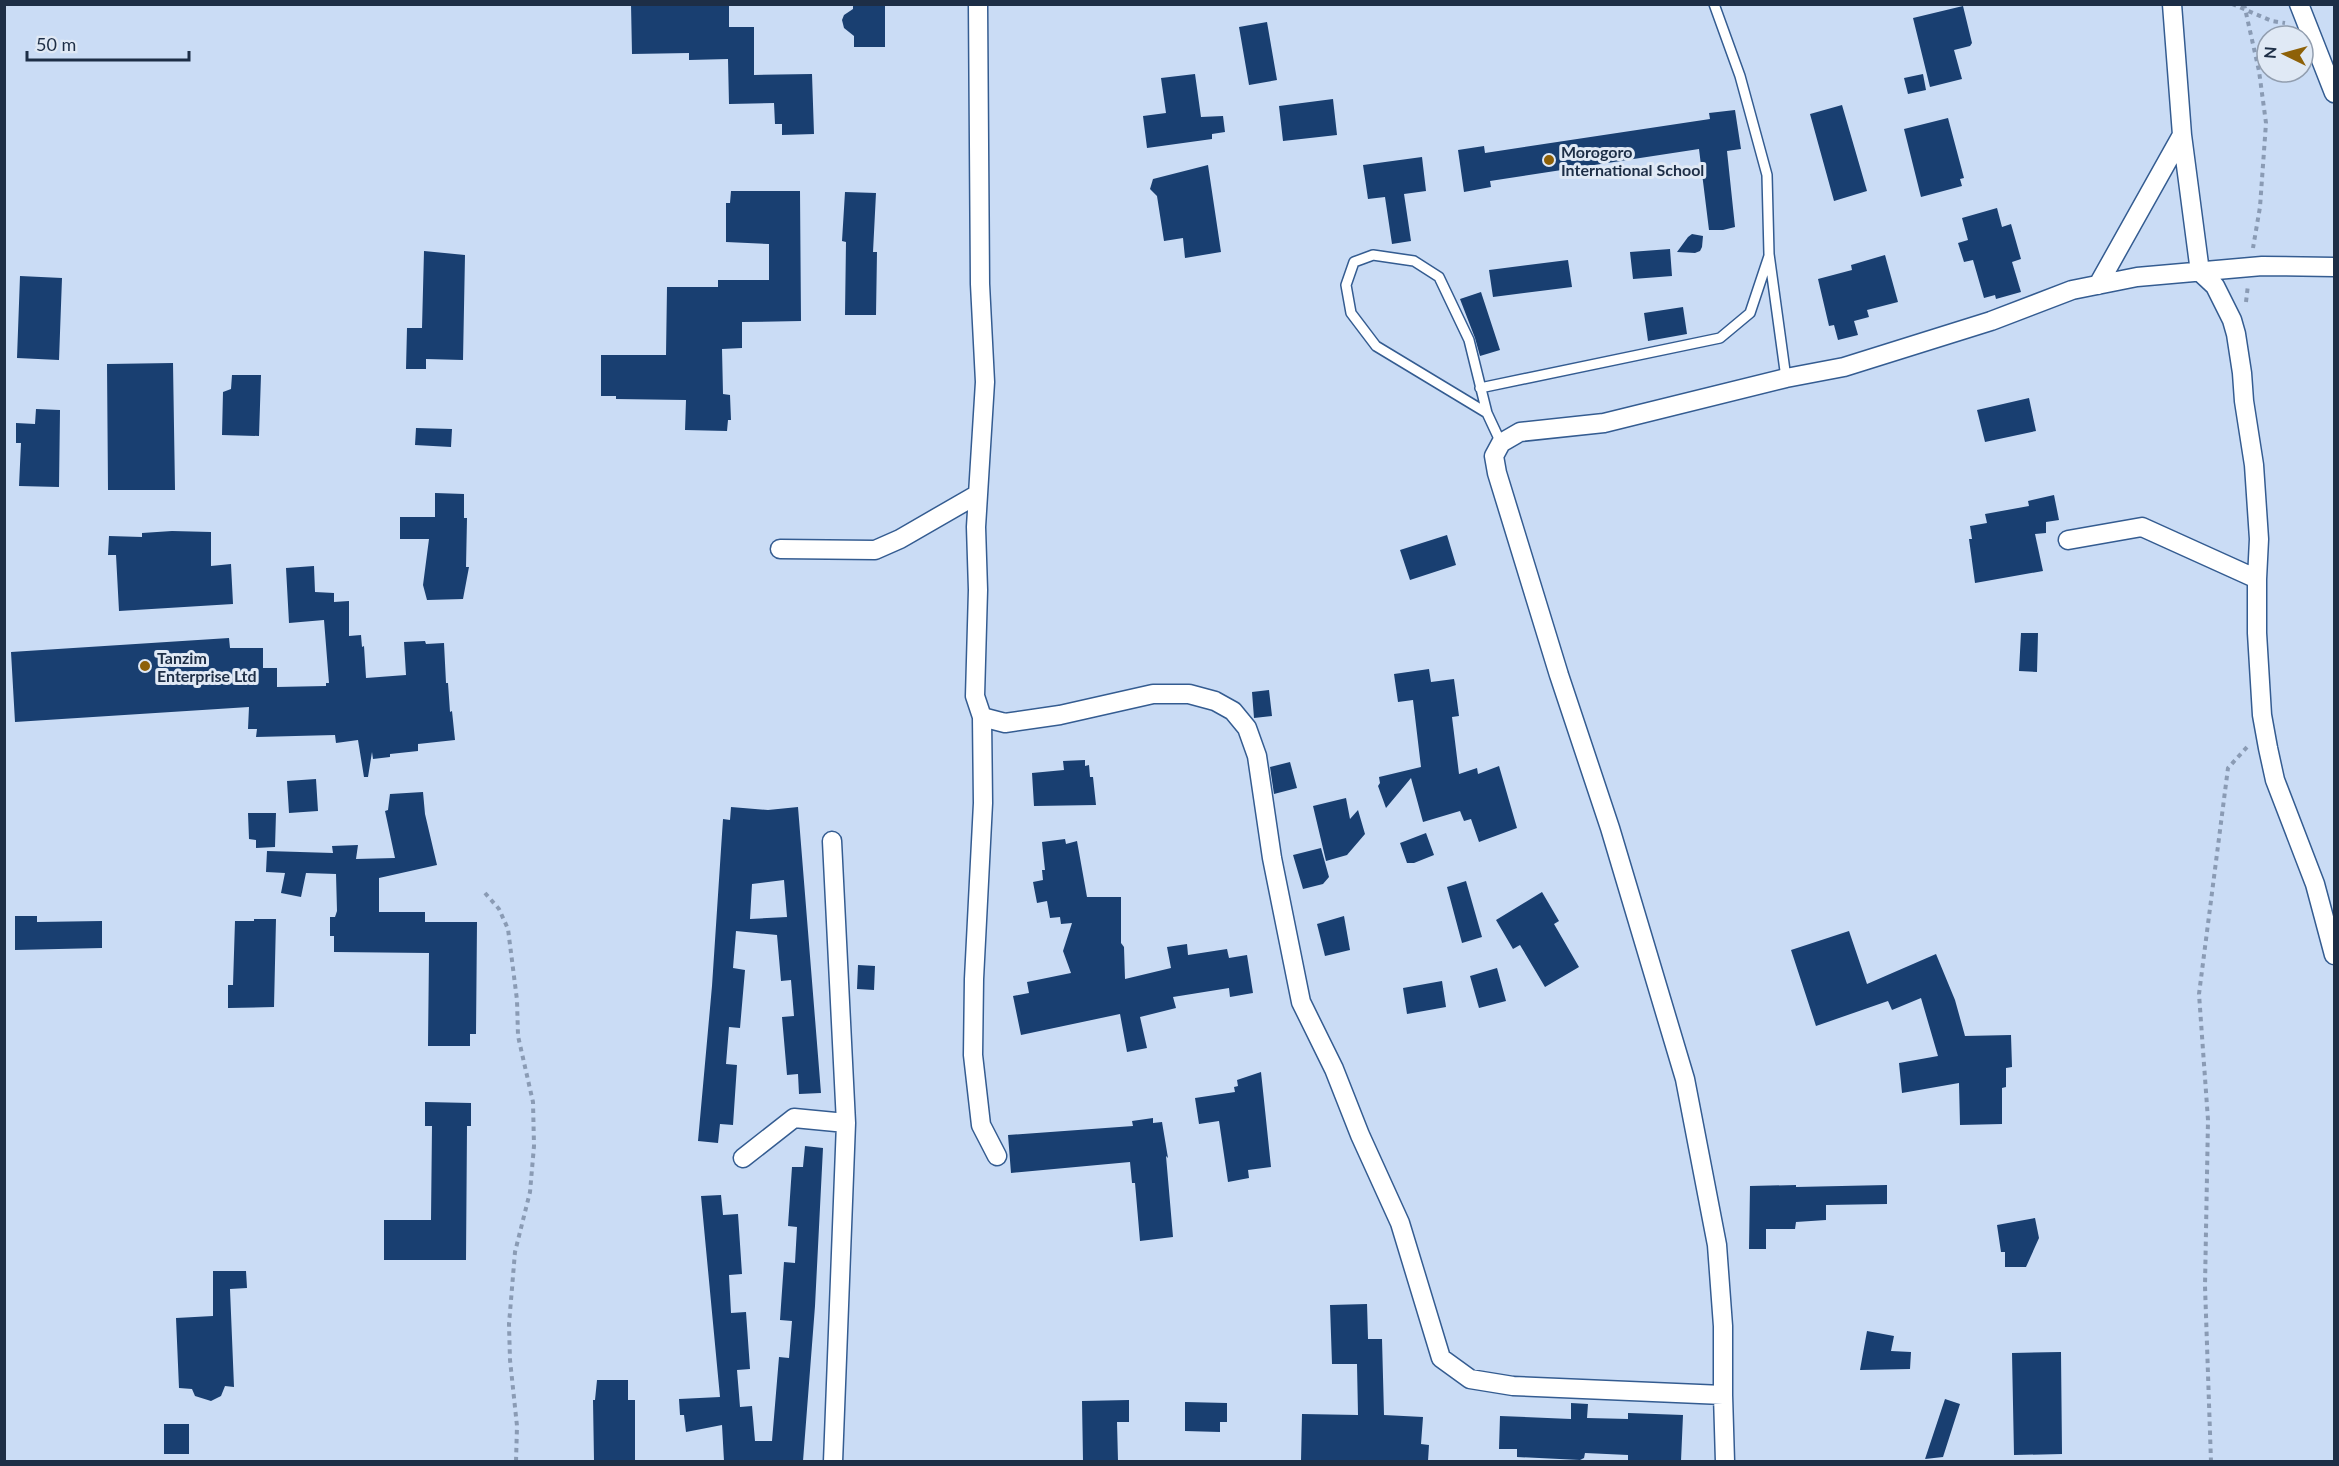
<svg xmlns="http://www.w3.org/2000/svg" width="2339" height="1466" font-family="Lato,sans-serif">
<rect width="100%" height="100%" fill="#cadcf5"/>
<!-- building -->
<path fill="#193f71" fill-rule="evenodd" d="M631 4H729V27H754V75L812 74 814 134 782 135V124H775L774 103 729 104 728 59 689 60V53L632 54Z
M853 4H885V47H854V36L844 28 842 20 844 15 853 9Z
M1963 6 1972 43 1970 46 1954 50 1962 79 1930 87 1913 18Z
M1267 22 1277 80 1249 85 1239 27Z
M1195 74 1201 117 1223 116 1225 132 1212 134V139L1147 148 1143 116 1166 113 1161 78Z
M1923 74 1926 90 1908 94 1904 78Z
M1333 99 1337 135 1283 141 1279 106Z
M1842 105 1867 191 1834 201 1810 114Z
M1735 110 1741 149 1727 151 1735 227 1723 230H1709L1699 149 1490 181 1491 187 1464 192 1458 150 1484 146 1485 153 1710 119 1709 113Z
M1948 118 1964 178 1960 179 1962 186 1921 197 1904 129Z
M1422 157 1426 191 1404 194 1411 241 1392 244 1385 197 1368 199 1363 165Z
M1208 165 1221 252 1185 258 1183 238 1164 241 1157 196 1150 189 1153 179Z
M731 191H800L801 321 742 322V348L722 349 723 394 730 395 731 420H728L727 431 685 430 686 400 616 399V396H601V355H666L667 287H718V280H769V244L726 242V203H730Z
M845 192 876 193 873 252H877L876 315H845L846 242 842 241Z
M1997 208 2002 227 2011 224 2021 259 2012 262 2021 292 1996 299 1995 295 1984 298 1973 260 1964 262 1958 243 1968 240 1962 218Z
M1692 234 1703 236 1702 247 1700 251 1695 253 1677 252 1688 237Z
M1670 249 1672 276 1633 279 1630 252Z
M424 251 465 255 463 360 426 359V369H406L407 328H422Z
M1885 255 1898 302 1867 310 1869 317 1854 321 1858 335 1838 340 1834 325 1829 326 1818 279 1852 270 1851 265Z
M1568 260 1572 287 1493 297 1489 270Z
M20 276 62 278 59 360 17 358Z
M1481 292 1500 350 1480 356 1475 338 1460 299Z
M1683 307 1687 334 1648 341 1644 313Z
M173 363 175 490H108L107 364Z
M232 375H261L259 436 222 435 223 392 231 389Z
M2029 398 2036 431 1985 442 1977 410Z
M36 409 60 410 59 487 19 486 21 443H16V423L35 424Z
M416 428 452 429 451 447 415 445Z
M435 493 464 494V518H467L466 567H469L463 599 427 600 423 585 429 539H400V517H435Z
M2054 495 2059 520 2046 522V533L2035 534 2043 571 1975 583 1969 539H1972L1970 526 1987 523 1985 514 2029 506 2028 501Z
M172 531 211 532V566L231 564 233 604 119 611 116 555H108L109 536 142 537V533Z
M1447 535 1456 565 1410 580 1400 550Z
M314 566 315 592 334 593V602L349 601V636L361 635 362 647 364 646 366 678 406 675 404 642 425 641 426 644 444 643 446 683H448L450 712 452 711 455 740 418 744V751L390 754V757L373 759 372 752 368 777H364L358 740 336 743 335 735 256 737 257 729H248L249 707 15 722 11 652 229 638 230 648H263V668H277V687L326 686V683H329L324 620 289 623 286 568Z
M2021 633H2038L2037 672 2019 671Z
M1429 669 1431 682 1454 679 1459 716 1452 717 1459 774 1477 768 1478 774 1499 766 1517 828 1479 842 1471 819 1464 821 1460 811 1423 822 1411 778 1386 808 1378 786 1380 783 1379 777 1421 767 1413 700 1398 702 1394 674Z
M1269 690 1272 716 1254 718 1252 692Z
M1085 760V766L1089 765 1090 777H1093L1096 805 1034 806 1032 773 1064 770 1063 761Z
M1290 762 1297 788 1274 794 1270 767Z
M316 779 318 811 289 813 287 781Z
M423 792 425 814 437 865 379 878V912H425V922H477L476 1034H470V1046H428L429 953 334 952V936H330V917H335L337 911 336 874 306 873 301 897 281 893 285 873 266 872 267 851 333 853 332 846 358 845 356 859 395 858 385 811 388 810 390 794Z
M1346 798 1350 819 1358 810 1365 834 1347 855 1326 861 1313 806Z
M731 807 768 810 798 807 821 1093 799 1094 798 1074 787 1075 782 1017 794 1016 791 980 781 981 777 935 736 931 733 968 745 970 740 1028 729 1027 726 1064 737 1065 733 1125 720 1124 718 1143 698 1141 712 986 723 819 730 820ZM784 880 787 917 750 919 752 884Z
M248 813H276L275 847 256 848V840L249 839Z
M1426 833 1434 855 1414 863H1407L1400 843Z
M1065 839 1066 844 1077 841 1087 897H1121V943L1124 947 1125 979 1171 968 1167 947 1187 944 1188 955 1227 949 1229 958 1247 955 1253 993 1230 997 1229 988 1173 997 1176 1008 1140 1017 1147 1048 1127 1052 1120 1014 1021 1035 1013 996 1029 993 1027 982 1071 973 1063 951 1072 923 1061 924 1060 917 1050 918 1047 901 1037 903 1033 882 1043 880 1042 870H1045L1042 842Z
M1321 848 1329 877 1323 884 1303 889 1293 855Z
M1466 881 1482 937 1462 943 1447 887Z
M1542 892 1559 921 1554 924 1579 967 1545 987 1520 945 1513 949 1496 920Z
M15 916H37V922L102 921V948L15 950Z
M1344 916 1350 950 1325 956 1317 924Z
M254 919H276L274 1007 228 1008V985H233L235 921H254Z
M1849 931 1867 984 1936 954 1955 1000 1965 1036 2011 1035 2012 1067 2006 1068V1087L2002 1088V1124L1960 1125 1959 1083 1902 1093 1899 1063 1938 1056 1921 998 1892 1010 1888 1001 1816 1026 1791 950Z
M858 965 875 966 874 990 857 989Z
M1497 968 1506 1001 1479 1008 1470 976Z
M1442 981 1446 1007 1407 1014 1403 988Z
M1261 1072 1271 1167 1248 1170 1249 1178 1228 1182 1219 1121 1199 1124 1195 1098 1235 1092 1234 1087 1238 1086 1237 1080Z
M425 1102 471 1103V1126H467L466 1260H384V1220H431L432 1126H425Z
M1153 1118V1123L1162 1122 1168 1158 1166 1156 1173 1237 1140 1241 1135 1183H1132L1130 1162 1011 1173 1008 1135 1133 1126 1132 1121Z
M805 1146 823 1148 815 1306 803 1461H724L722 1425 686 1432 684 1415H680L679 1399 720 1397 701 1196 721 1195 723 1215 738 1214 742 1274 729 1275 731 1313 746 1312 750 1369 737 1370 740 1407 752 1406 755 1441H772L779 1357 789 1358 792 1321 780 1320 784 1262 795 1263 797 1227 788 1226 792 1167H803Z
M1796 1185V1187L1887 1185V1204L1826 1205V1220L1796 1222 1795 1229H1766V1249H1749L1750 1186Z
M2035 1218 2039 1238 2026 1267H2005V1252H2001L1997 1225Z
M213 1271H246L247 1288 230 1289 234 1387 225 1386 221 1396 211 1401 195 1396 192 1389 179 1388 176 1318 213 1316Z
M1367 1304 1368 1339H1382L1384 1415 1423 1417 1421 1444 1429 1445 1428 1461H1301L1302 1414 1358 1415 1357 1364H1332L1330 1305Z
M1867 1331 1894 1336 1891 1351 1911 1352 1910 1369 1860 1370Z
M2061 1352 2062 1454 2014 1455 2012 1353Z
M597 1380H628V1400H635V1461H594L593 1400H595Z
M1945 1399 1960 1404 1943 1457 1925 1459Z
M1129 1400V1422H1117L1118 1461H1083L1082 1401Z
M1185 1402 1227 1403V1422H1220V1432L1185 1431Z
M1571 1403 1588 1404 1587 1418 1628 1419V1413L1683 1415 1681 1461H1628V1455L1585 1453 1584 1458 1580 1460 1517 1457V1449H1499L1500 1416 1571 1419Z
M164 1424H189V1454H164Z"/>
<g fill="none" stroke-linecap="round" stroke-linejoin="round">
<!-- service casing -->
<g stroke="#345c91" stroke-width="12">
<path id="service" d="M1714 4 1740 76 1767 175 1769 254 1786 378
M1480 388 1720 338 1750 313 1769 256
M1487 413 1376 346 1351 313 1346 285 1354 262 1373 255 1414 261 1439 277 1469 340 1487 413 1501 443"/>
</g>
<!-- minor casing -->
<g stroke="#345c91" stroke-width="21">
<path id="minor" d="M978 4 980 284 985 382 976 527 978 590 975 696 982 717 1005 723 1060 715 1153 694H1189L1215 701 1233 711 1247 728 1257 756 1272 858 1301 1002 1334 1069 1360 1135 1400 1223 1441 1358 1470 1379 1513 1386 1723 1395
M2172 4 2182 135 2200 272 2215 286 2232 320 2236 334 2242 373 2244 401 2254 465 2259 539 2257 579V633L2262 715 2268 748 2275 780 2315 884 2334 955
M2299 4 2334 93
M2098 285 2182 135
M2068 540 2142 527 2257 579
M780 549 875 550 900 539 978 494
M982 717 983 803 974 979 973 1055 981 1125 997 1156
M743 1158 794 1118 846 1123 832 841
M833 1462 846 1123
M1725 1462 1723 1395V1326L1717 1245 1685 1079 1610 828 1559 675 1497 473 1494 456 1501 443 1520 432 1604 423 1786 378 1844 367 1991 321 2072 290 2137 277 2262 266 2334 267"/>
</g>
<!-- path -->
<path stroke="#8a9bb4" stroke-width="4" stroke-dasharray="4.5 4.5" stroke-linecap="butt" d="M2232 4 2272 21 2285 23
M2244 4 2259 71 2266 123 2260 207 2253 248
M2246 302 2248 285
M485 893 499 909 508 929 517 1000 518 1036 533 1102 534 1146 530 1192 515 1252 509 1324 510 1360 517 1426 516 1462
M2211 1462 2205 1286 2208 1120 2199 994 2228 768 2248 746"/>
<!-- service -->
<use href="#service" stroke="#fff" stroke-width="9"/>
<!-- minor -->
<use href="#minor" stroke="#fff" stroke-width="18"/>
</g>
<!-- markers -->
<g fill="#8e6108" stroke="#e0e9f5" stroke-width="2">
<circle cx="1549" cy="160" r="6"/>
<circle cx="145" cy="666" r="6"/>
</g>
<g text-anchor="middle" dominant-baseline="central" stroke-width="6" stroke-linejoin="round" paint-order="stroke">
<!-- poi labels -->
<g font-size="16" font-weight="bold" fill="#1d2e46" stroke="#e0e9f5" text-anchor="start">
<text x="1561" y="151">Morogoro<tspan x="1561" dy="18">International School</tspan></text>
<text x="157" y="657">Tanzim<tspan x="157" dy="18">Enterprise Ltd</tspan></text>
</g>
</g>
<!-- border -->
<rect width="2339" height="1466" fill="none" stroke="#1d2e46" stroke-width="12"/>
<!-- north arrow -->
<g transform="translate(2285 54) rotate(275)"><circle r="28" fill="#e0e9f5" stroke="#929eaf" stroke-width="1.5"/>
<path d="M0-4.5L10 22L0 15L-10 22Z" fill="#8e6108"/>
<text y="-9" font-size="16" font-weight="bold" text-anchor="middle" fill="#1d2e46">N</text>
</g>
<!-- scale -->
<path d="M27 51v9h162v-9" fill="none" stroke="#1d2e46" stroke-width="3"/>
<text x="36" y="51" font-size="18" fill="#1d2e46" stroke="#e0e9f5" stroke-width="4.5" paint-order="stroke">50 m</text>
</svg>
